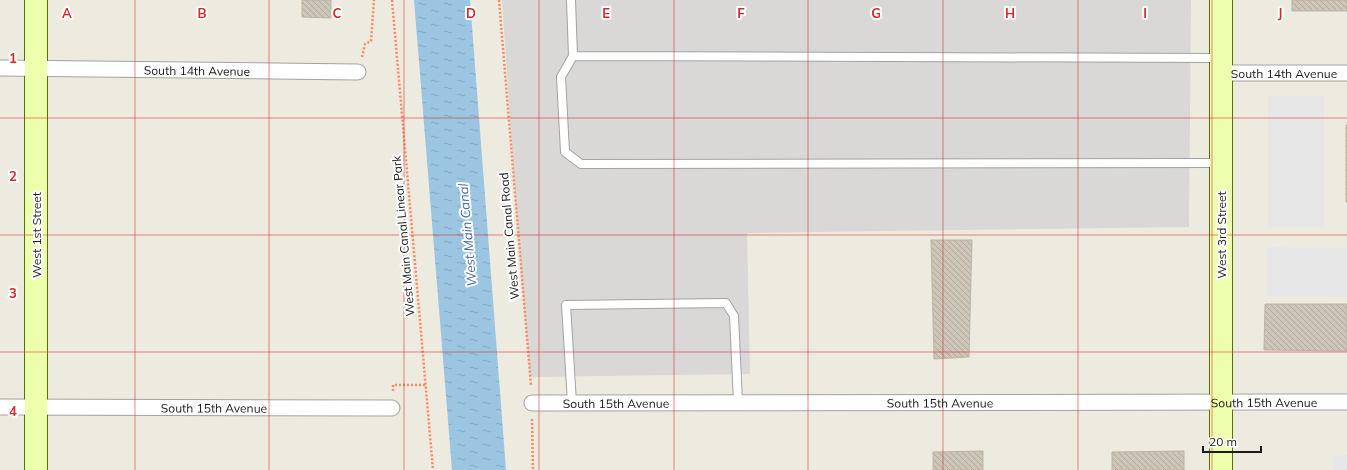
<svg xmlns="http://www.w3.org/2000/svg" width="1347" height="470" font-family="Mulish,sans-serif">
<defs>
<pattern id="water-ripples" width="26" height="14" patternUnits="userSpaceOnUse"><rect width="26" height="14" fill="#9bc5e0"/><path d="M2 4q2-2 4 0t4 0M15 11q2-2 4 0t4 0" fill="none" stroke="#85a9c0"/></pattern>
<pattern id="building-back-hatch" width="6" height="6" patternUnits="userSpaceOnUse"><rect width="6" height="6" fill="#cdc5b8"/><path d="M-1 5l2 2M0 0l6 6M5-1l2 2" fill="none" stroke="#afa99e"/></pattern>
</defs>
<rect width="100%" height="100%" fill="#edebdf"/>
<!-- residential -->
<path fill="#d9d8d7" d="M502 0H1191L1189 227 747 233 750 374 530 377 518 236Z"/>
<!-- parking -->
<path fill="#e7e7e7" d="M1268 96H1324V227H1268Z
M1267 247 1347 248V297L1267 296Z
M1347 455V470H1333V456Z"/>
<!-- water -->
<path fill="url(#water-ripples)" d="M414 0H470L506 470H452Z"/>
<!-- building -->
<path fill="url(#building-back-hatch)" stroke="#c0b3a0" d="M302 0H331V18L302 17Z
M1292 0H1347V11H1292Z
M1346 125H1347V202H1346Z
M931 240H972L969 357 934 359Z
M1265 304H1347V351L1264 350Z
M983 451V470H933V452Z
M1184 451V470H1112V452Z"/>
<g fill="none" stroke-linecap="round" stroke-linejoin="round">
<!-- lane casing -->
<g stroke="#a2a2a2" stroke-width="10">
<path id="lane" d="M571 0 573 56 561 77 565 152 581 164 1220 163
M573 56 1220 58
M572 403 566 305 726 303 734 316 738 402"/>
</g>
<!-- street casing -->
<g stroke="#a2a2a2" stroke-width="17">
<g id="street">
<path id="s1" d="M0 68 358 72"/>
<path id="s2" d="M1221 73H1347"/>
<path id="s3" d="M532 403 1347 402"/>
<path id="s4" d="M0 407 392 408"/>
</g>
</g>
<!-- secondary casing -->
<g stroke="#547300" stroke-width="24">
<path id="secondary" d="M36 0V470
M1221 0V470"/>
</g>
<!-- path -->
<path stroke="#ff885e" stroke-width="2.5" stroke-dasharray="2 2" stroke-linecap="butt" d="M392 0 433 470
M499 0 531 386
M362 57 365 44 371 41 374 0
M393 391V385H425
M532 419 533 470"/>
<!-- lane -->
<use href="#lane" stroke="#fff" stroke-width="8"/>
<!-- street -->
<use href="#street" stroke="#fff" stroke-width="15"/>
<!-- secondary -->
<use href="#secondary" stroke="#edfeac" stroke-width="22"/>
</g>
<!-- grid -->
<path fill="none" stroke="#d62828" stroke-width="1" stroke-opacity="0.55" d="M135 0V470M269 0V470M404 0V470M539 0V470M674 0V470M808 0V470M943 0V470M1078 0V470M1212 0V470M0 118H1347M0 235H1347M0 352H1347"/>
<g text-anchor="middle" dominant-baseline="central" stroke-width="4" stroke-linejoin="round" paint-order="stroke">
<!-- street labels -->
<g font-size="12" fill="#1b1b1b" stroke="#fff">
<text stroke="none"><textPath href="#s1" startOffset="197">South 14th Avenue</textPath></text>
<text stroke="none"><textPath href="#s2" startOffset="63">South 14th Avenue</textPath></text>
<text transform="translate(36 235) rotate(-90)">West 1st Street</text>
<text transform="translate(1221 235) rotate(-90)">West 3rd Street</text>
<text transform="translate(403 236) rotate(-95)">West Main Canal Linear Park</text>
<text transform="translate(509 236) rotate(-95)">West Main Canal Road</text>
<text stroke="none"><textPath href="#s3" startOffset="408">South 15th Avenue</textPath></text>
<text stroke="none"><textPath href="#s3" startOffset="732">South 15th Avenue</textPath></text>
<text stroke="none"><textPath href="#s3" startOffset="84">South 15th Avenue</textPath></text>
<text stroke="none"><textPath href="#s4" startOffset="214">South 15th Avenue</textPath></text>
</g>
<!-- water labels -->
<g font-size="13" font-style="italic" fill="#4167b0" stroke="#fff">
<text transform="translate(467 235) rotate(-95)">West Main Canal</text>
</g>
</g>
<g font-size="13" text-anchor="middle" font-weight="bold" fill="#d62828" stroke="#fff" stroke-width="4" stroke-linejoin="round" paint-order="stroke">
<text x="67" y="18">A</text>
<text x="202" y="18">B</text>
<text x="337" y="18">C</text>
<text x="471" y="18">D</text>
<text x="606" y="18">E</text>
<text x="741" y="18">F</text>
<text x="876" y="18">G</text>
<text x="1010" y="18">H</text>
<text x="1145" y="18">I</text>
<text x="1280" y="18">J</text>
<text x="13" y="63">1</text>
<text x="13" y="181">2</text>
<text x="13" y="298">3</text>
<text x="13" y="416">4</text>
</g>
<!-- scale -->
<path d="M1203 446v6h58v-6" fill="none" stroke="#1b1b1b" stroke-width="2"/>
<text x="1209" y="446" font-size="12" fill="#1b1b1b" stroke="#ffffff" stroke-width="3" paint-order="stroke">20 m</text>
</svg>
